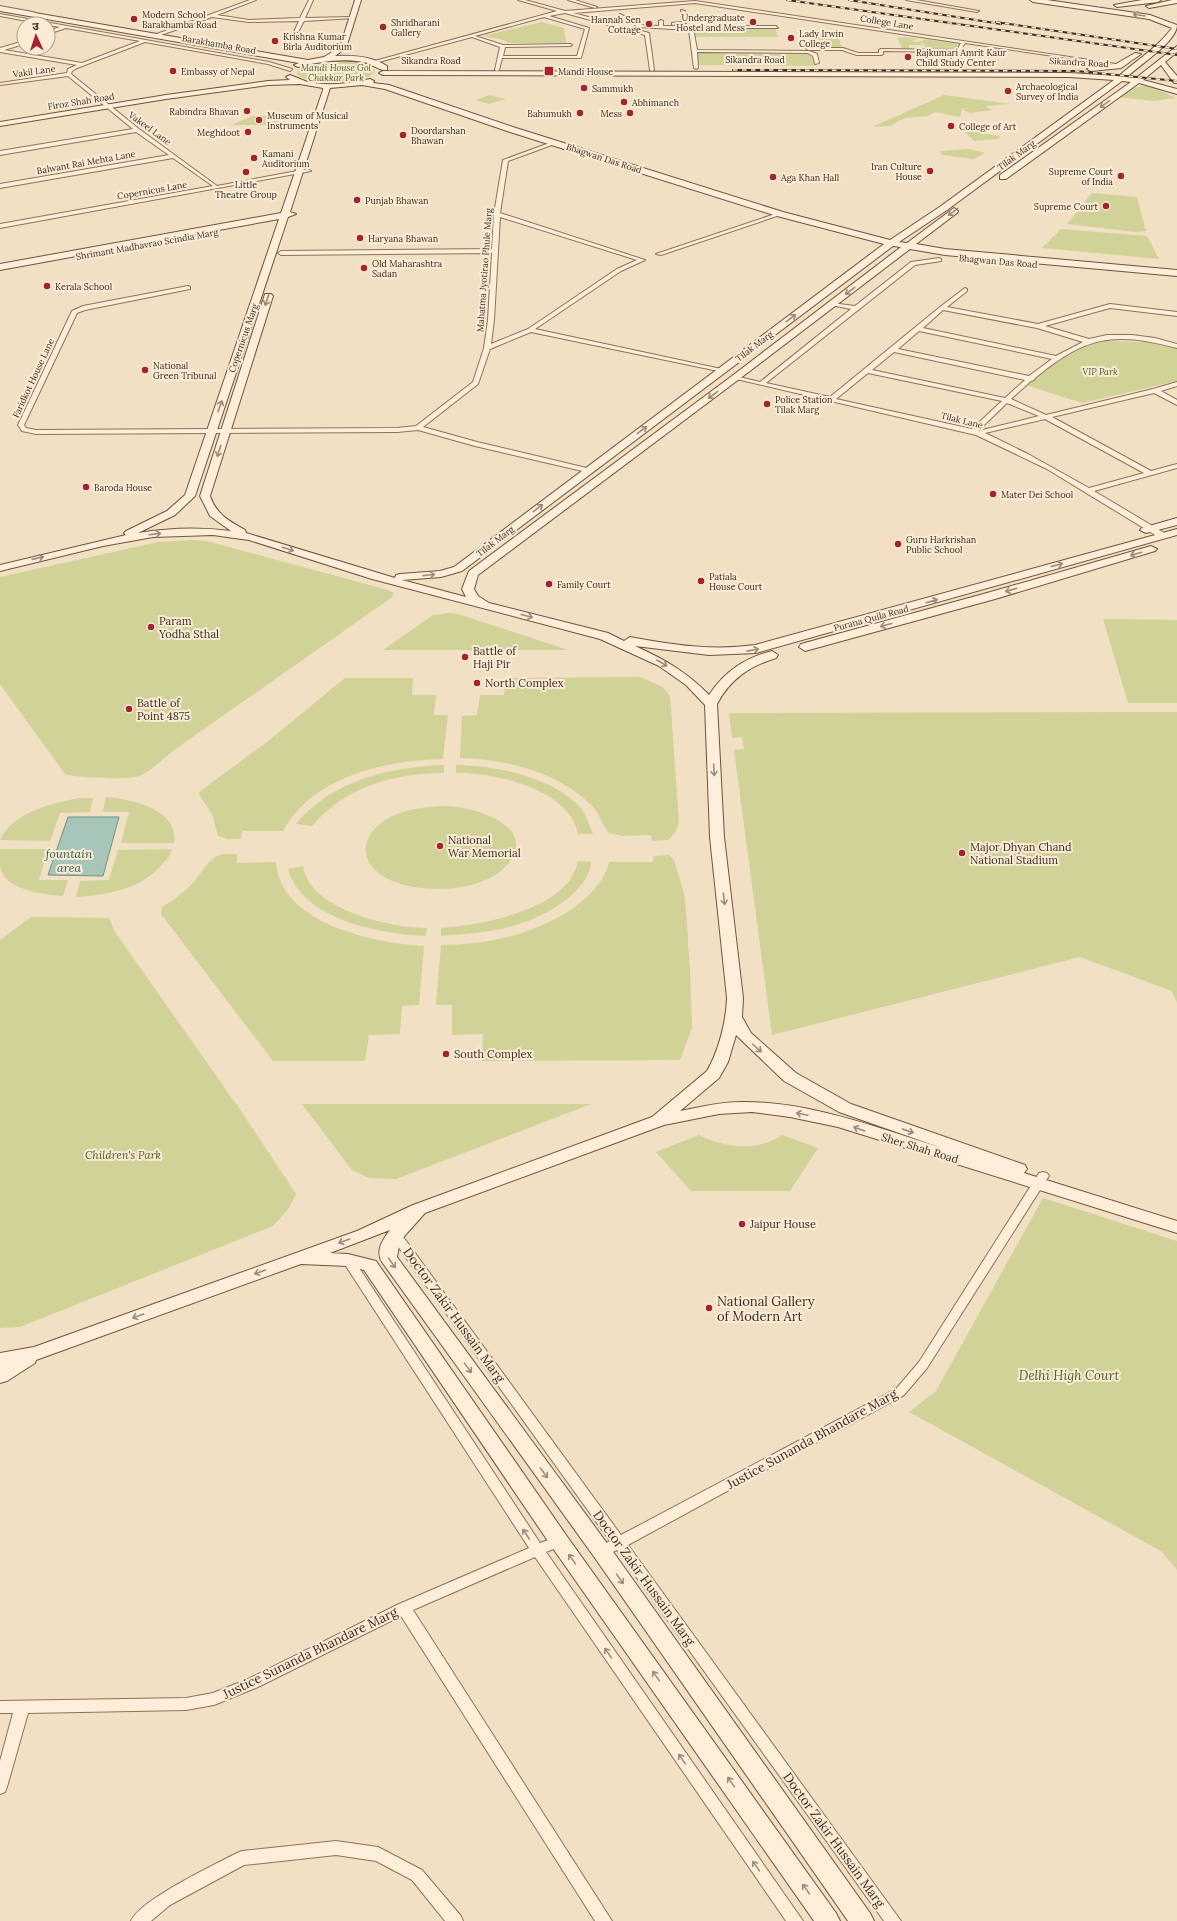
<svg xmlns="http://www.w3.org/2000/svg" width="1177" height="1921" font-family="Lora,'Noto Sans Devanagari',serif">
<rect width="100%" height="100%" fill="#f2e0c5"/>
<!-- green -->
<path fill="#d0d297" d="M542 22 564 28 566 43H508L504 40 483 36Z
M694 28H775L778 37H695Z
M903 37 918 39 912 41 916 42 921 41 923 45H909V48H902L897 38Z
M811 38H839L842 48H815Z
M925 39 960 44 954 49 926 48 922 41Z
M697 52 808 53H810L814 66 698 65Z
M340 61C350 61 371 60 375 71 365 86 309 87 297 74L299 69 314 63Z
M1143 86 1154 88 1176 98 1153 101 1119 97 1134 88Z
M489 95 506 99 489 104 475 100Z
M944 95 1011 104 985 106 992 110 970 113 963 110 970 108 962 109 960 117 935 112 928 116 905 118 890 126 872 127Z
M253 116H286L283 125H232Z
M963 130 999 136 1001 137 997 139 974 141Z
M970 149 985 153 974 159 942 155 940 151Z
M1092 193 1137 197 1146 231 1136 232 1067 224Z
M1061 229 1147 236 1159 259 1042 248Z
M1105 341 1152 342 1177 348V381L1082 403 1026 385C1049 366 1074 347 1105 341Z
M191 540 207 541 388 590 394 593 391 598 174 750C165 757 150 772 139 776 129 780 76 778 65 774L0 684V577L158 542Z
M448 613 458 614 568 650H383L433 615Z
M1103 619 1177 620V703H1128Z
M640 677 663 687 670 696 679 822 675 833 668 840 652 841 651 835 622 836 609 833C601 823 600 813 589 803 555 771 504 759 460 758L462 716 477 715 480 695H504L506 678Z
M345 678H413L412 695H436L434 715H448L443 759C386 760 313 776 283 831H242L241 839H227L218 836 212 814 200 796 199 792 267 742Z
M1177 712V1003L1172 991 1080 957 772 1035 734 750 744 749 742 737 732 738 729 713Z
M444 765V773C394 773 345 787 312 826L296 824C332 780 390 767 444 765Z
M456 765C494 765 559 778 583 811 587 818 590 827 593 834H578C570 789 494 772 456 773Z
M106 797C130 799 180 809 174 843H121L129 812H103Z
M78 798H93L90 812 60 813 50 841 0 840C13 812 50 804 78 798Z
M449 806C474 808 535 824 510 861 491 889 439 893 409 886 395 883 379 877 370 864 366 857 364 849 367 841 379 811 422 806 449 806Z
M0 849H48L39 880H68L63 896C46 895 8 890 1 871 0 865 0 856 0 849Z
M172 849C171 855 168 858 164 862 144 889 106 895 76 897L80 881 109 880 118 850Z
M224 854H237V863L276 862C280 924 374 943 424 946L419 1005 402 1006 400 1034 369 1035 365 1061H273L161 914 162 907C172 901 182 894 190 886 201 876 208 856 224 854Z
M669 855 674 860 685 897 690 970 692 1028 680 1060 482 1061 483 1034 452 1035V1005H436L441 945C492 945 553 931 591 893 599 884 607 874 609 862H653V857L655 856Z
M578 861 591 862C588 896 535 922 505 928 484 933 462 934 441 936V928C481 925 569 910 578 861Z
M303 866C309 910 391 928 427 928L426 936C381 934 302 920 288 869Z
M31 917 109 918 115 932 241 1111 296 1194 289 1208 273 1226 20 1327 0 1328V940Z
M302 1104H591L396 1179 369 1178 352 1170Z
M699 1135C725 1148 757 1152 782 1135L818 1148 790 1191H691L656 1152Z
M1043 1198 1177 1241V1570L1161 1551 909 1412 936 1391Z"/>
<!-- water -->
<path fill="#a7c5b9" stroke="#6c9587" d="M68 817H119L103 876 48 875Z"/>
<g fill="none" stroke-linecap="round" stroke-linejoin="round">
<!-- street casing -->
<g stroke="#8f7159" stroke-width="2">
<path id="street" d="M250 0H256L217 15 249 20 300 18 309 0H313L305 18 352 17 354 18 304 21 298 32 296 33 294 32 299 21 249 22 212 17 158 36 154 35Z
M518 0H525L565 11 695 1 1123 65 1121 66 965 43 960 51 961 53 956 59 963 60 961 62 951 60 956 52 883 51V54L881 55H857L842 50H808L806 48H843L858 53H879V50L881 49 957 50 961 43 695 3 573 13 649 33 654 70 652 71 650 70 645 35 565 13 549 16 589 28 581 58H502L499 70 497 71 495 70 500 47 472 37 375 63 371 62 557 11ZM544 17 585 29 577 56H503L505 47 570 46 572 45 570 44 503 45 475 36Z
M568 0H575L597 7 595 8Z
M906 0H916L979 11 977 12Z
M0 6 33 12 35 13 33 14 0 8Z
M681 10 685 11 686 23 672 25V23L682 22Z
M0 14 269 62 292 69 290 71 268 64 145 42 77 68 72 71 71 74 139 129 217 186 308 169 311 171 0 228V224L213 186 173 158 0 188V184L169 155 136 132 0 155V151L133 129 68 76 0 85V83L67 73 68 69 77 65 0 52V48L24 41V44L4 50 82 63 140 41 66 28 48 34V31L60 27 0 16Z
M620 14 640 25 659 26V21L661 20 663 21V26H776L778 28H693L697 50 809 51 817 54 819 63 815 64 813 56 808 53 697 52 698 68 696 69 694 68 689 30 639 27 618 16Z
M555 141 560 142 508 161 500 213 645 260 621 271 535 329 726 370 723 372 531 332 490 349 478 384 423 427 477 442 591 469V473L475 446 418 430 397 432 36 434 22 431 18 425 72 311 83 306 188 286 190 287V289L85 310 77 313 24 425 26 428 36 430 397 428 416 426 473 382 484 348 488 320 492 253 281 255 278 253 281 251 492 249 494 214 503 160ZM500 217 637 260 617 269 528 329 491 344 494 320Z
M778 213 783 214 661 255 656 254Z
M939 258 941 259V261L915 265 766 383 830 397 940 307 965 288 967 289V291L947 307 1038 324 1110 304 1177 312V316L1110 308 1045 326 1089 339 1107 335H1132L1155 338 1177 344V348C1113 331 1086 336 1035 378L1034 380 1031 381 1011 399 1046 415 1153 389 1177 382V386L1161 391 1177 400V405L1154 393 1052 417 1151 471 1177 464V468L1094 491 1166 534V538H1160L1047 469 976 435 732 378 735 376 760 382 851 309 831 305V303L855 306 911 262ZM943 310 1037 328 1083 342 1056 356 923 328ZM919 331 1052 359 1029 376 898 349ZM894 352 1025 380 1005 398 872 370ZM868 373 1002 401 972 429 836 399ZM1007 403 1039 416 978 431ZM1045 419 1144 473 1089 488 1028 454 985 433Z
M1043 1172 1047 1173 1049 1176 1047 1179 927 1368 904 1395 628 1545 901 1921H884L617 1550 602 1557 597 1556 595 1552 597 1548 610 1541 389 1234 391 1231H399L621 1535 896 1389 919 1362 1039 1173Z
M348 1256 352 1257 540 1543 559 1536 564 1537 566 1541 564 1545 546 1552 803 1921H786L535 1557 413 1610 612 1921H595L401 1616 258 1687 214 1705 186 1710 28 1713 7 1787 5 1792 0 1794V1761L13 1713H0V1701L186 1698 213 1693 248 1679 399 1604 529 1548 344 1263 342 1260 344 1257Z
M336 1841 378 1847 422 1870 461 1916 463 1921H445L412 1880 376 1861 336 1855 244 1865 170 1905 151 1921H131C140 1900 214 1865 237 1853L242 1851Z"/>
</g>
<!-- secondary casing -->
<g stroke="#71523c" stroke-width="2">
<path id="secondary" d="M355 0H361L346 48 335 56C353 55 371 56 387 66V70C379 71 371 63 363 62 341 58 319 62 298 67L294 65 299 63 0 11V7L308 60 324 57 340 47Z
M1030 0H1047L1150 15 1177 25C1177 42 1139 65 1127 77L1136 78 1177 46V52L1165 62 1177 76V83H1174L1161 65 1143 80 1177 89V94L1139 83 1006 179H1000V175L1131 82 1122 81 947 210 899 242 907 243 954 208 958 211 957 213 916 244 945 249 1177 270V276L945 255 910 249 738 380 478 575 474 589 478 596 489 603 608 633 624 641 630 637C672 645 713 651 755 645L1177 529V535L756 653 709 655 635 646C664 659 687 672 709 695 725 671 745 658 772 651L778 655 776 658C750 666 730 679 717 704L724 837 743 998 742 1017 751 1033 796 1073 851 1104 1025 1165 1027 1169 1024 1173 1177 1221V1233L838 1127 790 1117 752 1112 719 1114 664 1125 425 1213 400 1241 397 1257 609 1546 870 1913 874 1921H848L595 1558 382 1262C375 1251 383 1239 390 1230L330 1253 348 1254 376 1261 566 1535 836 1913 840 1921H814L552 1547 364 1270 348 1266 301 1264 36 1360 35 1363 7 1381 0 1383V1353L34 1347 357 1231 413 1205 652 1117 707 1071C719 1050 726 1022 727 998L710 837 705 705 686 685 659 666 600 639 372 579 249 540 213 535 153 537 103 546 0 571V565L126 535 124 533 126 531 167 511 185 495 279 219 0 270V264L281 213 323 90V88L300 84 268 85 166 99 0 126V122L166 95 268 81 290 80 286 77 290 75C296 77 301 80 308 82 328 86 350 84 370 79L374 81 373 83 389 85 516 128 783 212 890 240 941 206 1114 80 1069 77 383 75 379 73 383 71 1069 73 1119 76C1137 60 1158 47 1172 28L1149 19 1033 2ZM362 85 385 89 510 132 777 216 884 244 454 567 440 571 400 574 396 575 395 578 246 533 245 530C229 521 216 514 210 496L273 296 271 294H265L200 496 210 516 231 531C201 527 168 528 138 533L175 515 195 496 288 217 296 214 290 212 330 88ZM893 246 901 247 732 376 469 571 462 589 466 597 402 580 441 577 462 571ZM736 1035 784 1081 839 1112 942 1148C878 1128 809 1101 741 1102 720 1102 700 1107 680 1111L719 1078 728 1062Z
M1142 0H1161L1158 2 1117 7 1114 5Z
M1172 0H1177V3L1149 8 1146 6Z
M1135 53 1141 54 1121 68 1091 71 1087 69 1091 67 1116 64Z
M1177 518V525L1146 533 1140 530 1142 528Z
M1151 546 1157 549 1155 551 995 599 805 651 799 647 801 644 987 593Z"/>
</g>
<!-- street -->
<use href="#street" fill="#fceed9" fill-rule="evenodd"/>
<!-- secondary -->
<use href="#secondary" fill="#fceed9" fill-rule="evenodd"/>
<!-- rail casing -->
<g stroke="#3e2b1e" stroke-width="2">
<path id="rail" d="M787 0 1177 55
M849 0 1001 24
M996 22 1177 49
M733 70 1076 71 1177 81"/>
</g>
<!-- rail -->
<use href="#rail" stroke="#f9ebd5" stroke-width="1.5" stroke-dasharray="4.5" stroke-linecap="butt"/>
</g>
<!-- one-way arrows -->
<defs><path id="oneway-shaft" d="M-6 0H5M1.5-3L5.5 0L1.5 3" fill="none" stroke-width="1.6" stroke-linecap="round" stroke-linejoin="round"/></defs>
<g stroke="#9d8c7c">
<use href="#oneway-shaft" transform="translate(1139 15) rotate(-171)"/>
<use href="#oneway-shaft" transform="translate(1105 104) rotate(144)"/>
<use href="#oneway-shaft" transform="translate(953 212) rotate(143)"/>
<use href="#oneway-shaft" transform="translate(850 291) rotate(143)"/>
<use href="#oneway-shaft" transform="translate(267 300) rotate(108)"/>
<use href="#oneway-shaft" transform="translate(791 318) rotate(-37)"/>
<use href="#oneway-shaft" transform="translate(713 395) rotate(143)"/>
<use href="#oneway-shaft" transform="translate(220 406) rotate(-71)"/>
<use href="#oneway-shaft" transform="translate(642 430) rotate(-37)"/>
<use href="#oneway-shaft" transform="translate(219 451) rotate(108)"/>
<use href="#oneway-shaft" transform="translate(538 508) rotate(-37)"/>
<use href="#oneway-shaft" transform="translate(155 534) rotate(-7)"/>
<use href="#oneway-shaft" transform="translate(288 549) rotate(18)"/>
<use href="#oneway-shaft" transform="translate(1136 554) rotate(164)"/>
<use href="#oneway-shaft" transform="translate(38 558) rotate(-13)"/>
<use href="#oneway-shaft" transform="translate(1057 565) rotate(-15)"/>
<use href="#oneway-shaft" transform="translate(429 575) rotate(-6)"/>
<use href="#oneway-shaft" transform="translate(1011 590) rotate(164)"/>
<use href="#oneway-shaft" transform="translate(932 601) rotate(-16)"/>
<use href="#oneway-shaft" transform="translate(527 616) rotate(14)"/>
<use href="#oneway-shaft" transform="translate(886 625) rotate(165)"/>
<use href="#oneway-shaft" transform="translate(753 650) rotate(-11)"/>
<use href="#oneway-shaft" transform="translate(662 663) rotate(30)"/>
<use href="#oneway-shaft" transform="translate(714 770) rotate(87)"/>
<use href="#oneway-shaft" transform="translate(724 899) rotate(84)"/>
<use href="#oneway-shaft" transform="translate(757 1048) rotate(42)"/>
<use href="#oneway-shaft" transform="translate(802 1114) rotate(-168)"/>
<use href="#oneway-shaft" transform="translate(859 1129) rotate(-160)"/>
<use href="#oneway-shaft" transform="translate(908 1131) rotate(19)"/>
<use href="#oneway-shaft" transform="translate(344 1241) rotate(160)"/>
<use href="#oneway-shaft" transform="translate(392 1263) rotate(55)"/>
<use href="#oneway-shaft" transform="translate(260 1272) rotate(161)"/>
<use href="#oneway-shaft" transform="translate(138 1316) rotate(160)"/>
<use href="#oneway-shaft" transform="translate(468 1368) rotate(54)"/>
<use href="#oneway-shaft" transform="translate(544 1473) rotate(54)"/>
<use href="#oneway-shaft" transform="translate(526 1534) rotate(-123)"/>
<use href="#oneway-shaft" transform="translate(572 1559) rotate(-125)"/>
<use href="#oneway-shaft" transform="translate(620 1579) rotate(55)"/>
<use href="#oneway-shaft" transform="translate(608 1653) rotate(-125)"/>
<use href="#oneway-shaft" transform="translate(656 1676) rotate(-125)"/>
<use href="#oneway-shaft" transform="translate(682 1759) rotate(-125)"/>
<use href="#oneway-shaft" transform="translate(731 1782) rotate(-125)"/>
<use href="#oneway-shaft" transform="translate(756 1866) rotate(-125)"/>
<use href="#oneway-shaft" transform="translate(806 1889) rotate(-125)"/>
</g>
<!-- markers -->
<g fill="#a42330" stroke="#f9ebd5" stroke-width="1.5">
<circle cx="134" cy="19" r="4"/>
<circle cx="753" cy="22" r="4"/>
<circle cx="649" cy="24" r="4"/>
<circle cx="383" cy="27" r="4"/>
<circle cx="791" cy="38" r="4"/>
<circle cx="275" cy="41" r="4"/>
<circle cx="908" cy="57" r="4"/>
<circle cx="173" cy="71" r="4"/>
<rect x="544" y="66" width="10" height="10" rx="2"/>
<circle cx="584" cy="88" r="4"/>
<circle cx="1008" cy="91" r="4"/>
<circle cx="624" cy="102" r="4"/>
<circle cx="247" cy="111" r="4"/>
<circle cx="580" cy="113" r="4"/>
<circle cx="630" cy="113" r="4"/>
<circle cx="259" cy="120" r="4"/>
<circle cx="951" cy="126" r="4"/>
<circle cx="248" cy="132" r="4"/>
<circle cx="403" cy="135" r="4"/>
<circle cx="254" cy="158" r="4"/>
<circle cx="930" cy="171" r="4"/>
<circle cx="246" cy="172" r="4"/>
<circle cx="1121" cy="176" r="4"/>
<circle cx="773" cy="177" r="4"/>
<circle cx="357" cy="200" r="4"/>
<circle cx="1106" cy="206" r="4"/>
<circle cx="360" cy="238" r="4"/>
<circle cx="364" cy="268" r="4"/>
<circle cx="47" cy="286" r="4"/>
<circle cx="145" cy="370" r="4"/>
<circle cx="767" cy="404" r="4"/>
<circle cx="86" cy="487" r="4"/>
<circle cx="993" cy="494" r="4"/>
<circle cx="898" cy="544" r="4"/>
<circle cx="701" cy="581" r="4"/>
<circle cx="549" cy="584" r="4"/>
<circle cx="151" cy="627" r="4"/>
<circle cx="465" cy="657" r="4"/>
<circle cx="477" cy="683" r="4"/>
<circle cx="129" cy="709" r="4"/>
<circle cx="440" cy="846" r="4"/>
<circle cx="962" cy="853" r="4"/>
<circle cx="446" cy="1054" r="4"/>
<circle cx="742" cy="1224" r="4"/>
<circle cx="709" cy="1308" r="4"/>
</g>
<g text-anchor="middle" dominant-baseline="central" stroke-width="4" stroke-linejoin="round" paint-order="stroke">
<!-- far-poi labels -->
<g font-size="9" fill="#3e2b1e" stroke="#f9ebd5" text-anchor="start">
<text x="142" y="14">Modern School<tspan x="142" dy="10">Barakhamba Road</tspan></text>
<text x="745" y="17" text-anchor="end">Undergraduate<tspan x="745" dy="10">Hostel and Mess</tspan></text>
<text x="641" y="19" text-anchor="end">Hannah Sen<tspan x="641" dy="10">Cottage</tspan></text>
<text x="391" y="22">Shridharani<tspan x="391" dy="10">Gallery</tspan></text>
<text x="799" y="33">Lady Irwin<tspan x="799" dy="10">College</tspan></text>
<text x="283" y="36">Krishna Kumar<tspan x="283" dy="10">Birla Auditorium</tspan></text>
<text x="916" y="52">Rajkumari Amrit Kaur<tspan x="916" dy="10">Child Study Center</tspan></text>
<text x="181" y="71">Embassy of Nepal</text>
<text x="558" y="71">Mandi House</text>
<text x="1016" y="86">Archaeological<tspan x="1016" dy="10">Survey of India</tspan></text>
<text x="592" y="88">Sammukh</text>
<text x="632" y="102">Abhimanch</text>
<text x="239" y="111" text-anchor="end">Rabindra Bhavan</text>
<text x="572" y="113" text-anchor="end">Bahumukh</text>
<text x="622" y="113" text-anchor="end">Mess</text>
<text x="267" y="115">Museum of Musical<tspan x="267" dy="10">Instruments</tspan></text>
<text x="959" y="126">College of Art</text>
<text x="411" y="130">Doordarshan<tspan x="411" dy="10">Bhawan</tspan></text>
<text x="240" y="132" text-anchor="end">Meghdoot</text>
<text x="262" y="153">Kamani<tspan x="262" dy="10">Auditorium</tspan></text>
<text x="922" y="166" text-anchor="end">Iran Culture<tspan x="922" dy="10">House</tspan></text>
<text x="1113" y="171" text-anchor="end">Supreme Court<tspan x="1113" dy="10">of India</tspan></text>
<text x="781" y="177">Aga Khan Hall</text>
<text x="246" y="184" text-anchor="middle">Little<tspan x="246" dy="10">Theatre Group</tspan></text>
<text x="365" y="200">Punjab Bhawan</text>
<text x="1098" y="206" text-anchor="end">Supreme Court</text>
<text x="368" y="238">Haryana Bhawan</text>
<text x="372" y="263">Old Maharashtra<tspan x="372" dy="10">Sadan</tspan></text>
<text x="55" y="286">Kerala School</text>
<text x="153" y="365">National<tspan x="153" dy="10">Green Tribunal</tspan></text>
<text x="775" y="399">Police Station<tspan x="775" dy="10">Tilak Marg</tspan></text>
<text x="94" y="487">Baroda House</text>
<text x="1001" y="494">Mater Dei School</text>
<text x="906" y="539">Guru Harkrishan<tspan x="906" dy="10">Public School</tspan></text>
<text x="709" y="576">Patiala<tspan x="709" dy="10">House Court</tspan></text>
<text x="557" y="584">Family Court</text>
</g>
<!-- far-street labels -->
<g font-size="9" fill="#3e2b1e" stroke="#f9ebd5">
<text transform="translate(887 22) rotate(9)">College Lane</text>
<text transform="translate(219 44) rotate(10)">Barakhamba Road</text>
<text x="755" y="59">Sikandra Road</text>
<text x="431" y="60">Sikandra Road</text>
<text transform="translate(1079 62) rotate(3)">Sikandra Road</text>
<text transform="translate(34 71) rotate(-8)">Vakil Lane</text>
<text transform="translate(81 101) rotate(-9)">Firoz Shah Road</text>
<text transform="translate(150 128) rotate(36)">Vakeel Lane</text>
<text transform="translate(1016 155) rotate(-36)">Tilak Marg</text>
<text transform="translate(604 158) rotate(18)">Bhagwan Das Road</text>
<text transform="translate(86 162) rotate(-10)">Balwant Rai Mehta Lane</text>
<text transform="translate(152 190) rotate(-10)">Copernicus Lane</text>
<text transform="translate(147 244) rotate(-10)">Shrimant Madhavrao Scindia Marg</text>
<text transform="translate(998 261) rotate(5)">Bhagwan Das Road</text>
<text transform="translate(484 270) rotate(-86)">Mahatma Jyotirao Phule Marg</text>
<text transform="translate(243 338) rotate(-71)">Copernicus Marg</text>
<text transform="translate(754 346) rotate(-37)">Tilak Marg</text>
<text transform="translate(33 378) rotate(-65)">Faridkot House Lane</text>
<text transform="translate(962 420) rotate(14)">Tilak Lane</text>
<text transform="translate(495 541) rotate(-37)">Tilak Marg</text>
<text transform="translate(871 618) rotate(-15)">Purana Quila Road</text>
</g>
<!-- far-park labels -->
<g font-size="9" font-style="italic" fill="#535c23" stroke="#f9ebd5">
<text x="336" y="67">Mandi House Gol<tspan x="336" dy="10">Chakkar Park</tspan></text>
<text x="1100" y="371">VIP Park</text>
</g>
<!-- poi labels -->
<g font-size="11" fill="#3e2b1e" stroke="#f9ebd5" text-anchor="start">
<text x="159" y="621">Param<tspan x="159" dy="13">Yodha Sthal</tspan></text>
<text x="473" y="651">Battle of<tspan x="473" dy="13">Haji Pir</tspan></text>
<text x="485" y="683">North Complex</text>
<text x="137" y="703">Battle of<tspan x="137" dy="13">Point 4875</tspan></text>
<text x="448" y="840">National<tspan x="448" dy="13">War Memorial</tspan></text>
<text x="970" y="847">Major Dhyan Chand<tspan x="970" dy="13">National Stadium</tspan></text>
<text x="454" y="1054">South Complex</text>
<text x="750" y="1224">Jaipur House</text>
</g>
<!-- street labels -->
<g font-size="11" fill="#3e2b1e" stroke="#f9ebd5">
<text transform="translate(920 1148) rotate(17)">Sher Shah Road</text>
</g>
<!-- park labels -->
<g font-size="11" font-style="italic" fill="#535c23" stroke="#f9ebd5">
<text x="123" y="1155">Children's Park</text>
</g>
<!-- water labels -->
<g font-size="12" font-style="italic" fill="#2c5f57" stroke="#f9ebd5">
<text x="69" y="853">fountain<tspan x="69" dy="14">area</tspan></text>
</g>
<!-- near-poi labels -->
<g font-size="13" fill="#3e2b1e" stroke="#f9ebd5" text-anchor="start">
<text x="717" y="1301">National Gallery<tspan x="717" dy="15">of Modern Art</tspan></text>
</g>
<!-- near-street labels -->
<g font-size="13" fill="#3e2b1e" stroke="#f9ebd5">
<text transform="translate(454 1315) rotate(54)">Doctor Zakir Hussain Marg</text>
<text transform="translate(812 1439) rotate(-29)">Justice Sunanda Bhandare Marg</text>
<text transform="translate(644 1578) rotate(54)">Doctor Zakir Hussain Marg</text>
<text transform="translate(310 1653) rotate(-26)">Justice Sunanda Bhandare Marg</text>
<text transform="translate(834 1840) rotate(54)">Doctor Zakir Hussain Marg</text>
</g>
<!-- near-park labels -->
<g font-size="13" font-style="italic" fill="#535c23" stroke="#f9ebd5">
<text x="1069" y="1375">Delhi High Court</text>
</g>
</g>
<!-- north arrow -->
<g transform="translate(36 36) rotate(357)"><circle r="19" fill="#f9ebd5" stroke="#ae9e8c"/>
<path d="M0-3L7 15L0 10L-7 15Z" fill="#a42330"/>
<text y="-6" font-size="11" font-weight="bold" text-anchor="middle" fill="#3e2b1e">उ</text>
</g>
</svg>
